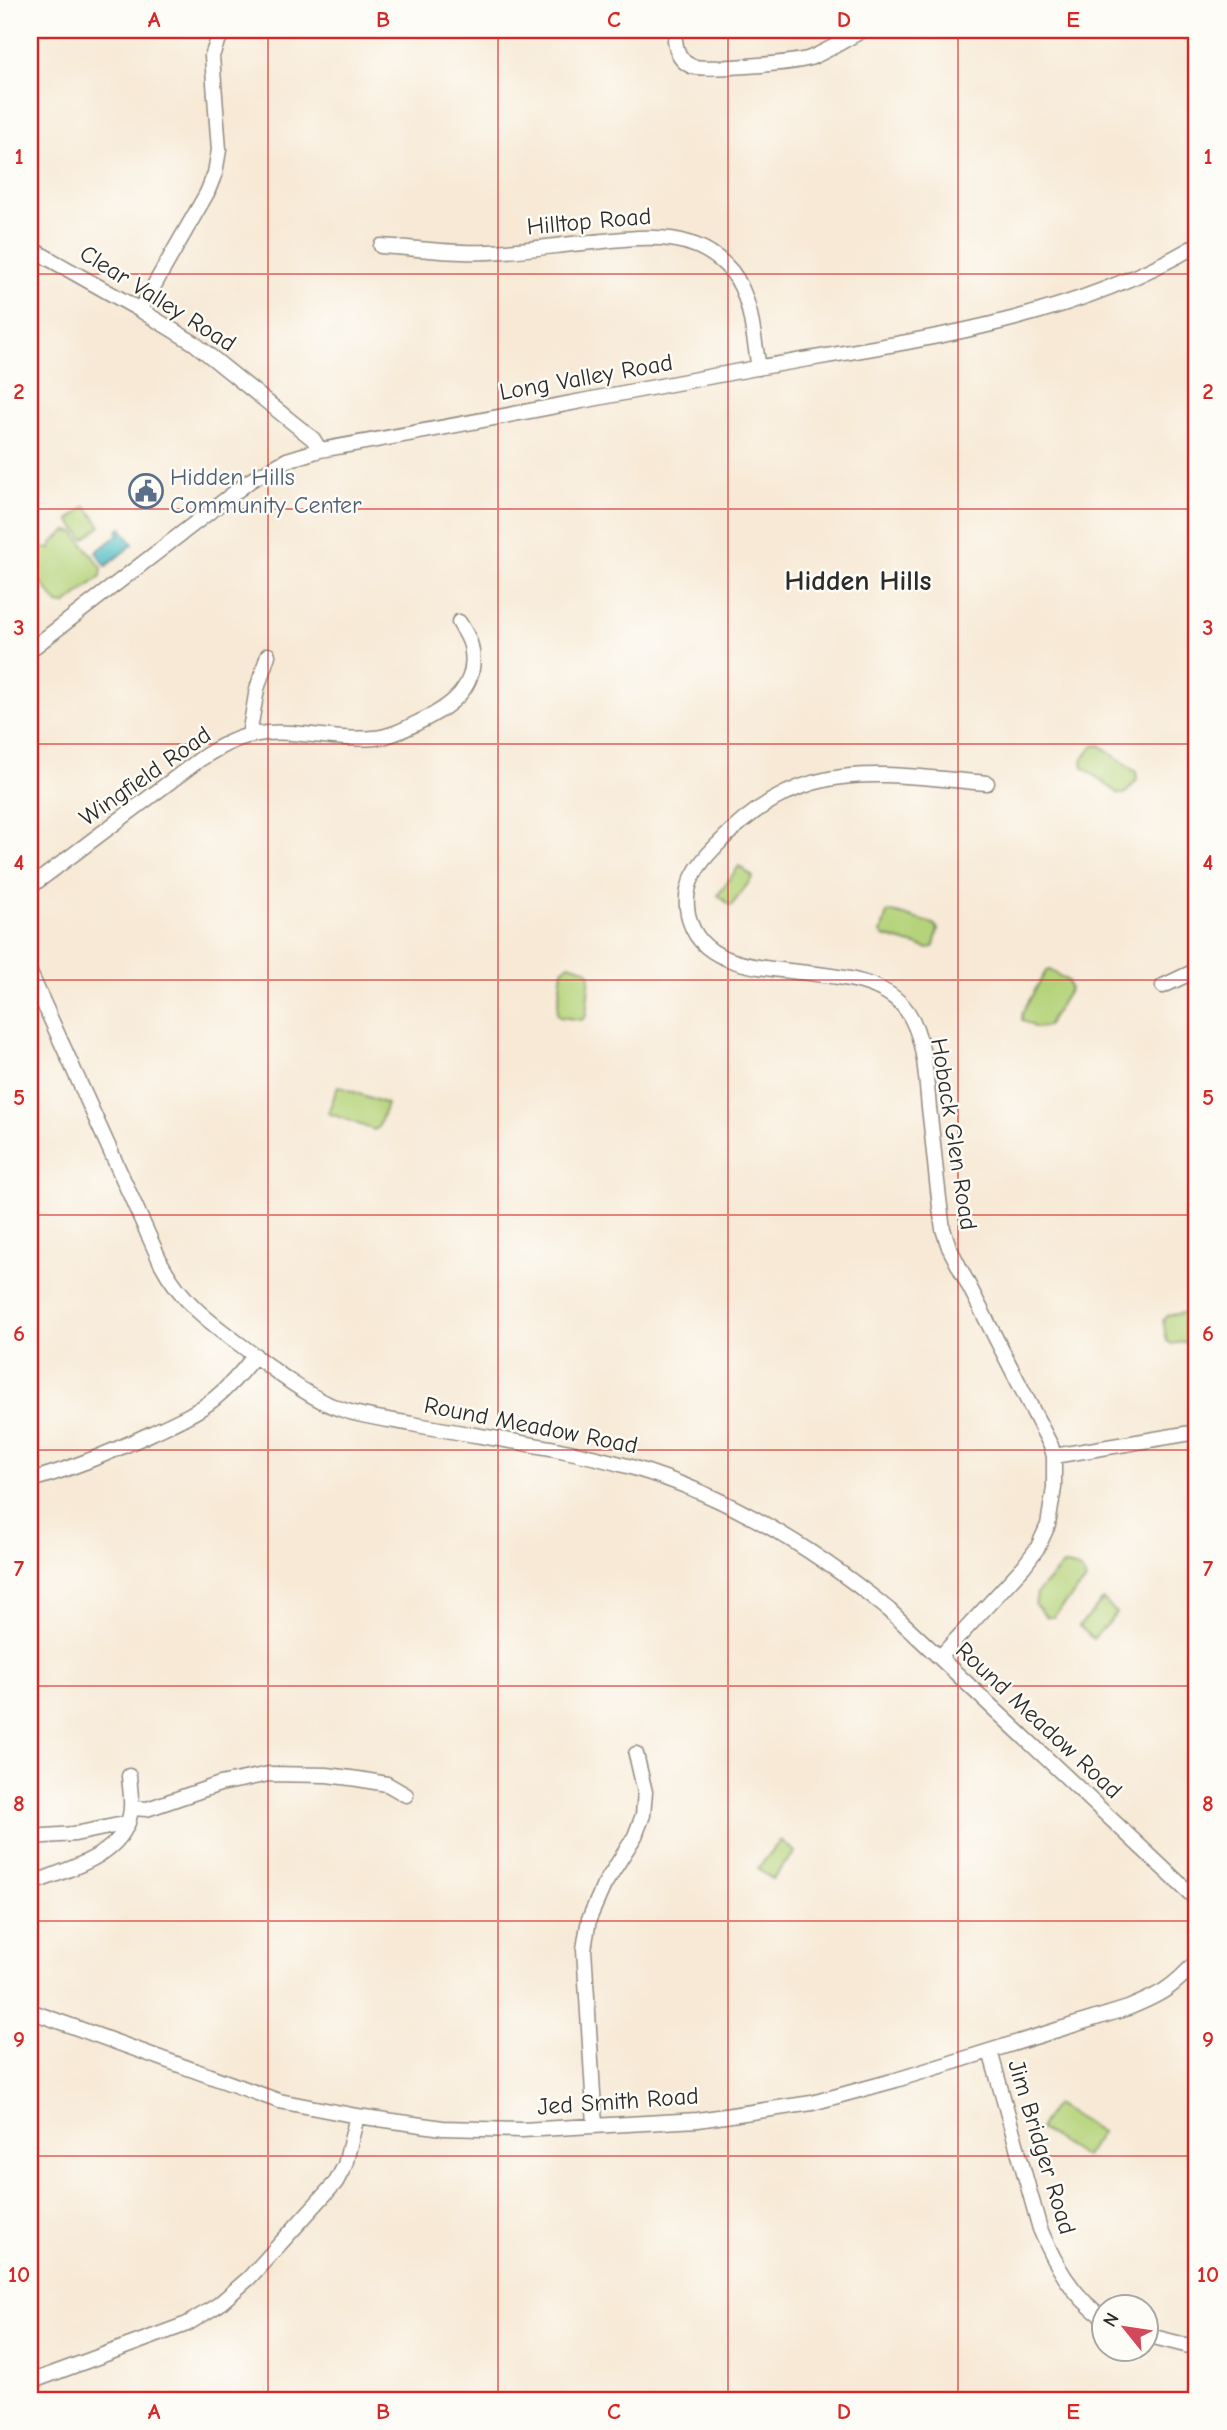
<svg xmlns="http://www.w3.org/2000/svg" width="1227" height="2430" font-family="'Comic Neue',sans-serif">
<rect width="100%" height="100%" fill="#fdfcf7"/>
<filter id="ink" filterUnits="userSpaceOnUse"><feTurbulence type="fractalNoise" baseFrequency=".0143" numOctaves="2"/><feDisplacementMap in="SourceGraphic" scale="14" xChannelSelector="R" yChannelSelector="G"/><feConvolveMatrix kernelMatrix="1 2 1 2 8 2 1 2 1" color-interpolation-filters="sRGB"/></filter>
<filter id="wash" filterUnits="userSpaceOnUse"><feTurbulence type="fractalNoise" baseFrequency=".00686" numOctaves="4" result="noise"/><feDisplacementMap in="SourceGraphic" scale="28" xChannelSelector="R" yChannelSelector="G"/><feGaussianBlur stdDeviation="1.57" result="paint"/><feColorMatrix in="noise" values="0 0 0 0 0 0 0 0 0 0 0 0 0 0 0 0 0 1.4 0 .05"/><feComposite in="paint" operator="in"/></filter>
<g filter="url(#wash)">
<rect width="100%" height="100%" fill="#f7e9d5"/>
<!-- green -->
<path fill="#b5d37a" stroke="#707f52" stroke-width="2" d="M86 506 101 526 84 539 69 520Z
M66 531 74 532 102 568 101 576 65 605 58 604 30 568V559L44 548 51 549 52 543Z
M1100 745 1136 772 1137 780 1125 794H1119L1083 767 1082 760 1093 746Z
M739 866 753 877 731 906 718 895Z
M893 912 934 924 938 929 934 946 929 949 884 936 881 933 887 913Z
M569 964 585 969 590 974 586 1016 582 1020 560 1017 557 1013 562 970Z
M1050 970 1068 981 1070 989 1047 1026 1036 1028 1022 1020V1013L1046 971Z
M338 1086 387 1104 378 1128 374 1130 328 1113Z
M1197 1310V1340L1172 1344 1167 1341 1163 1320 1167 1316Z
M1063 1565C1074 1565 1083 1569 1086 1581L1053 1617H1047L1035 1605 1037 1593Z
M1103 1600 1117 1613 1093 1639 1079 1626Z
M781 1840 795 1852 772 1879 758 1868Z
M1055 2104 1101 2132 1085 2157 1039 2129Z"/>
<!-- water -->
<path fill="#4ab9c2" stroke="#3a7276" stroke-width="2" d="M121 528 133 544 106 566 96 552 119 534 117 531Z"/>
</g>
<g filter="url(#ink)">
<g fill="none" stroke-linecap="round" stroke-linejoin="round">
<!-- minor casing -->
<g stroke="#918a80" stroke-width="17">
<path id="minor" d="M675 40C676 52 680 61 691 66 704 71 796 63 810 58 828 51 846 39 863 30
M381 246C415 248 452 254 487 252 522 251 558 245 593 242 643 237 695 228 732 272 752 297 753 337 759 368
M30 248 140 310 194 343 313 439 320 450
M140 310 207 193 215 173 219 150 212 56 217 42 226 30
M30 650 251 480 287 460 320 450C468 424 614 394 762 367 911 341 1065 323 1197 245
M249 735 257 689 268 655
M30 887 199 760C214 750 234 738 252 735 293 727 333 742 374 738 390 737 405 729 419 722 451 707 480 686 471 646 469 637 463 629 459 622
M30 973 161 1263C181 1301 208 1321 242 1346 270 1367 298 1390 330 1405 355 1416 385 1419 412 1424 485 1438 559 1446 631 1467 727 1495 812 1547 889 1610L1197 1900
M1163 986 1197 970
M1054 1456 1197 1432
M30 1480C72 1469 112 1452 152 1433 173 1423 195 1414 214 1399 230 1386 242 1372 255 1355
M940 1657 1024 1566 1038 1547 1048 1525 1054 1488V1456L1051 1446 949 1247 943 1229C937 1189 934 1148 929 1108 926 1078 925 1037 907 1011 861 945 705 1002 688 914 682 885 698 864 717 845 803 755 875 774 987 783
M131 1808 147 1809 220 1784 269 1774 327 1775 358 1779 387 1784 406 1795
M30 1837 75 1834 128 1823
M30 1884C65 1870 122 1857 130 1815 133 1803 130 1789 129 1776
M30 2011 279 2101 357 2116 443 2128 522 2130 698 2120 812 2103 896 2080 1128 2008C1162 1994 1172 1988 1197 1961
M990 2051 1040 2229C1055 2264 1072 2296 1104 2318
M595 2125 584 1949 589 1919 604 1885 635 1836 643 1815 645 1792 636 1754
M1146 2335 1197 2348
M30 2382 187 2324 218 2305 249 2278 336 2182 345 2165 357 2116"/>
</g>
<!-- minor -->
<use href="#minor" stroke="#fff" stroke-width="14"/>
</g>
</g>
<!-- grid -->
<path fill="none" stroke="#d62828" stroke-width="2" stroke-opacity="0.55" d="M268 30V2400M498 30V2400M728 30V2400M958 30V2400M30 274H1197M30 509H1197M30 744H1197M30 980H1197M30 1215H1197M30 1450H1197M30 1686H1197M30 1921H1197M30 2156H1197"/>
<!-- icons -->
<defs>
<g id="civic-ring" transform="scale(1.75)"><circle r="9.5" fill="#fdfcf7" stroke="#5c6f8a" stroke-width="1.5"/><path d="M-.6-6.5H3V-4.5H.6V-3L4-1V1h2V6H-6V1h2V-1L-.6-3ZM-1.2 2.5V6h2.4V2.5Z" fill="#5c6f8a"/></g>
</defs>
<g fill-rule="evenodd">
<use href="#civic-ring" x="146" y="491"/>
</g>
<g text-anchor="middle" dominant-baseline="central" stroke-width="5" stroke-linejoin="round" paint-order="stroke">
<!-- street labels -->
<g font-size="24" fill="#2b2b2b" stroke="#fdfcf7">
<text transform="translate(589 221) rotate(-5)">Hilltop Road</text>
<text transform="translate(158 298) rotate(32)">Clear Valley Road</text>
<text transform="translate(586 377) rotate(-10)">Long Valley Road</text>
<text transform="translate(145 776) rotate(-35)">Wingfield Road</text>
<text transform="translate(954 1134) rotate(81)">Hoback Glen Road</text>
<text transform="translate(531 1425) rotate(11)">Round Meadow Road</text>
<text transform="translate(1039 1720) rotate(43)">Round Meadow Road</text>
<text transform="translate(618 2101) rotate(-4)">Jed Smith Road</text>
<text transform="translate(1042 2147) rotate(73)">Jim Bridger Road</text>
</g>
<!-- service labels -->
<g font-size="24" fill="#4e5e75" stroke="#fdfcf7" text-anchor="start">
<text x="170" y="477">Hidden Hills<tspan x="170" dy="28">Community Center</tspan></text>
</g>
<!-- quarter labels -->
<g font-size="28" font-weight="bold" fill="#2b2b2b" stroke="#fdfcf7">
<text x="858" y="581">Hidden Hills</text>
</g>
</g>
<!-- margin -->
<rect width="1227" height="2430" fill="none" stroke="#fdfcf7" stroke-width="77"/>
<!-- north arrow -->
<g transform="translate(1125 2328) rotate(300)"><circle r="33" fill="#fdfcf7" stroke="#a9a8a5" stroke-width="2"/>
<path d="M0-5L12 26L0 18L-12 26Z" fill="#d1495b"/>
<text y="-10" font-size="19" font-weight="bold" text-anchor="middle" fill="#2b2b2b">N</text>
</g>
<rect x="38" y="38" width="1150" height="2354" fill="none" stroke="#d62828" stroke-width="2.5"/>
<g font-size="23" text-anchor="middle" font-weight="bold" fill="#d62828">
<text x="154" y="27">A</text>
<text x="383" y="27">B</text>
<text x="614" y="27">C</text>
<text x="844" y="27">D</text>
<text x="1073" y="27">E</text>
<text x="19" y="164">1</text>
<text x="1208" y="164">1</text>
<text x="19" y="399">2</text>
<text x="1208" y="399">2</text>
<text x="19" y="635">3</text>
<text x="1208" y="635">3</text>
<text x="19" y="870">4</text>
<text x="1208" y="870">4</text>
<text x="19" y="1105">5</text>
<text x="1208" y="1105">5</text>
<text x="19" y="1341">6</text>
<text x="1208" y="1341">6</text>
<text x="19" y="1576">7</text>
<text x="1208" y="1576">7</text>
<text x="19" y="1811">8</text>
<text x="1208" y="1811">8</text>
<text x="19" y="2047">9</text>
<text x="1208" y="2047">9</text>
<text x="19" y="2282">10</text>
<text x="1208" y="2282">10</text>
<text x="154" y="2419">A</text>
<text x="383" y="2419">B</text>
<text x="614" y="2419">C</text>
<text x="844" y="2419">D</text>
<text x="1073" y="2419">E</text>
</g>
</svg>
